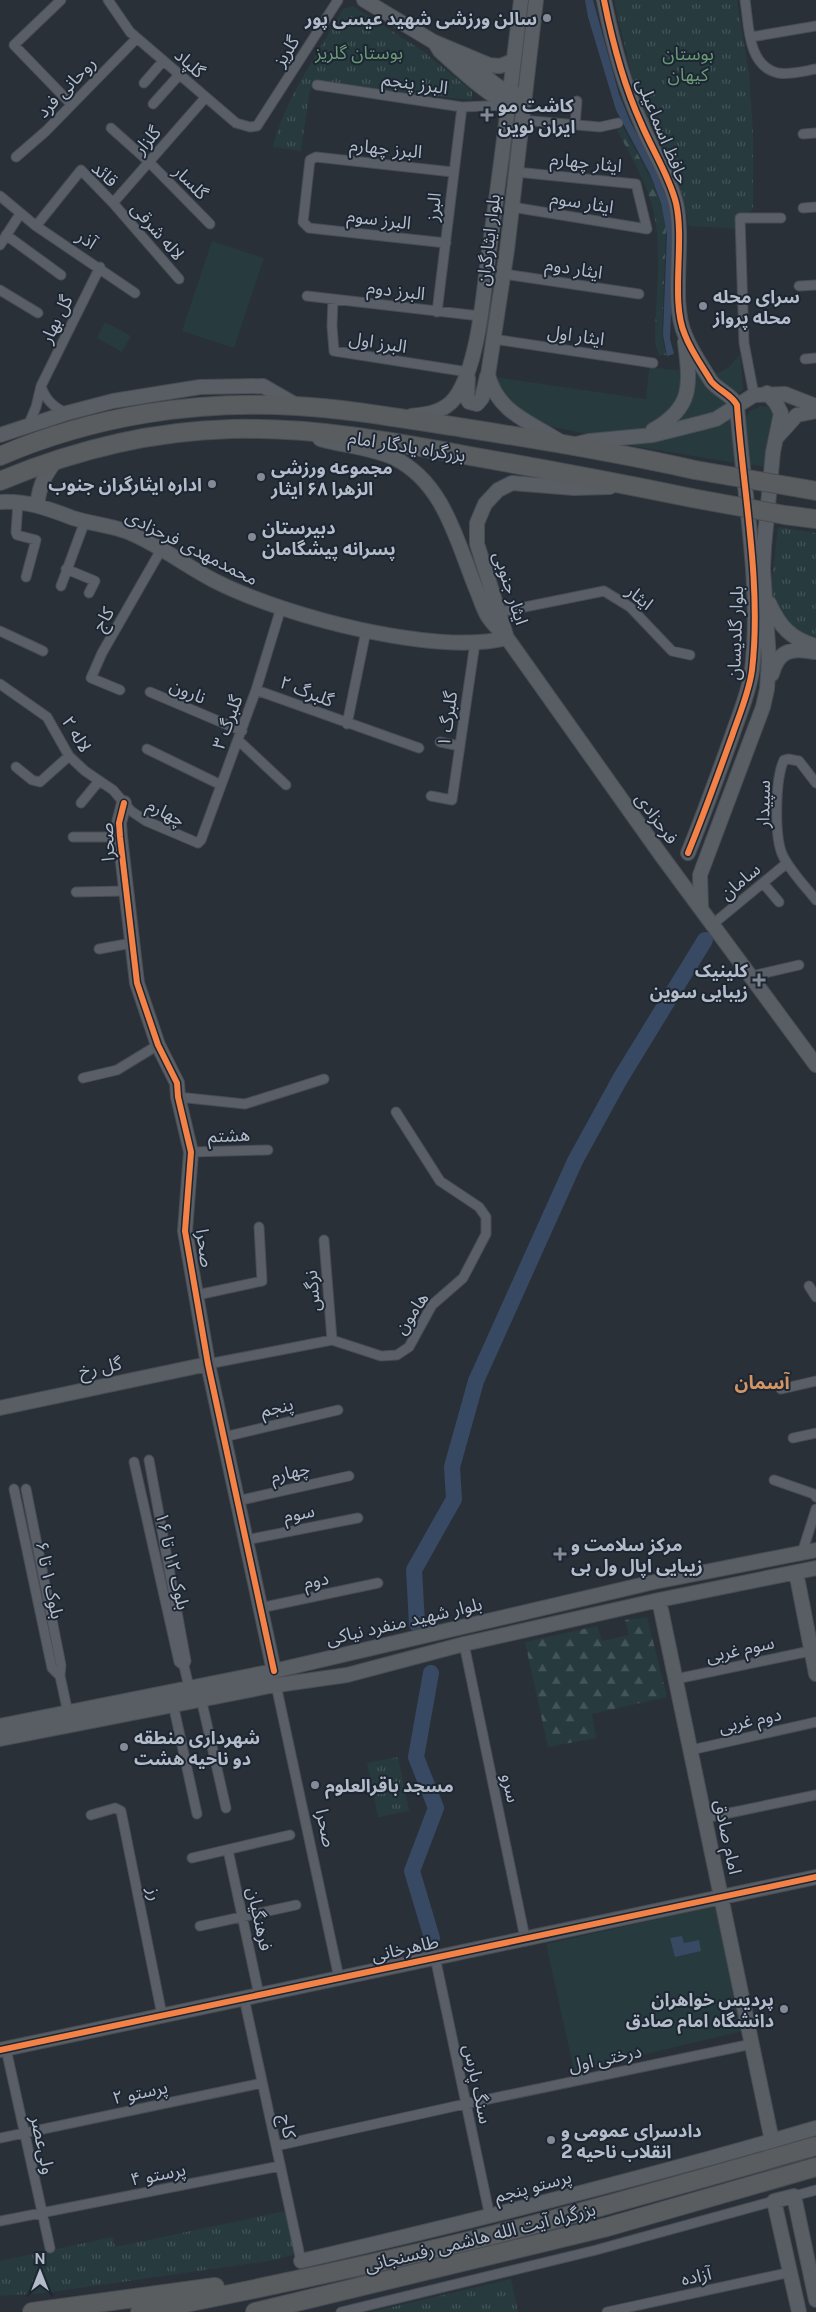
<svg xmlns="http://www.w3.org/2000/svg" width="816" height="2312" font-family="'Public Sans','Noto Sans Arabic',sans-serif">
<defs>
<pattern id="grass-tufts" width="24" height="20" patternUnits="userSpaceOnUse" patternTransform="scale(1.25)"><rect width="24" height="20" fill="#273a3e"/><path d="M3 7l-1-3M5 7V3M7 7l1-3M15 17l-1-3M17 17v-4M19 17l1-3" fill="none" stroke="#445559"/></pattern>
<pattern id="forest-firs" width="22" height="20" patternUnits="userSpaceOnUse" patternTransform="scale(1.25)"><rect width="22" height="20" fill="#273a3e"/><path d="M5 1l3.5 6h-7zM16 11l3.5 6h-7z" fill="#445559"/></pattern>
</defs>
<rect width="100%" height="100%" fill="#2a3038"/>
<!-- grass -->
<path fill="url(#grass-tufts)" d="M614 0H737L749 74 753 132V208L750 212 738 215V229L689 226 682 194 645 117 634 85Z
M353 6 420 49 472 91V100L314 83 309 94 301 151 273 147C283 102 320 50 343 9Z
M778 527 816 533V641L793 632 774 604 771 588Z
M398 1757 409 1811 378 1817 367 1763Z
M285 2211 296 2254 269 2261 44 2293 0 2296V2261L113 2237 115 2247Z
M511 2279 518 2312H371Z"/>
<!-- forest -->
<path fill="url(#forest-firs)" d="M623 127 652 181 660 202 666 227 662 336 666 355H659L655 341C655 295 665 244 650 199 642 175 629 152 617 130Z
M647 1617 667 1697 592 1714 596 1738 548 1747 525 1642 597 1626 602 1641 629 1635 625 1620Z"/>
<!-- garden -->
<path fill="#273a3e" d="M212 241 264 258 234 348 182 331Z
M105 322 131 336 122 352 97 338Z
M740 354 743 390 737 393 731 391 712 376 728 368Z
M694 365 732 401 714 414 666 426Z
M649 367 685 371V389L662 423 637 433 592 435 539 424 502 399 495 377 646 399Z
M761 406 769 407 775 415 765 467 749 464 745 418 750 411Z
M731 418 735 463 628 445 713 425Z
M716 1906 743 2031 574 2071 546 1944Z"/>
<!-- water -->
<path fill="#384963" d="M585 0H593L619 94 630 121 656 170 668 202 674 234 670 339 674 354 667 356 663 335 667 234 661 203 650 174 616 110 588 17Z
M682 1936 684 1943 699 1940 701 1951 675 1957 670 1938Z"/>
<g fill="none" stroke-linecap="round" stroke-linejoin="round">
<!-- river -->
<path stroke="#384963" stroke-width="16" d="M417 1624 414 1570 454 1499 452 1467 476 1381 575 1161 620 1079 705 940
M431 1673 416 1757 436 1808 412 1871 432 1938"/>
<!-- street casing -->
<g stroke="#484c53" stroke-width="11">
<path id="street" d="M61 0 14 45 71 104
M108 0 130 32 236 123 250 127 257 126 338 0
M745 0C749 24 747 66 778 73 790 75 804 71 816 69
M751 37 816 26
M144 83 163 61
M317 85 462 107 508 105
M153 104 179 75
M522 120 600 127 618 123
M575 125 577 101
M111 128 149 162 210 224
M803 134 816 133
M16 157 46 131 137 38
M0 196 36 226 135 293
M113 203 205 98
M512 207 647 229 636 184 516 172
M803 208 816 207
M36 226 81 170 113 203 179 279
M6 235 61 275
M446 243 309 228 303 222 310 160 316 157 453 172
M0 245 20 214
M504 274 639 294
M799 286 816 285
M0 290 38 313
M307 296 480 316
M333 299 332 326 334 351 468 372
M437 312 462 107
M493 339 653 363
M805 359 816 358
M41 386C45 399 54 408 67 413
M754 395 744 343 740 218H781
M28 426 36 407 41 386 100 267
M18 502 16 532 17 535 36 540 26 577
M66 569 95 581 89 593
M61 586 85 521
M500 612 604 591 630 607 672 651 690 655
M0 631 43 651
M0 684 47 717 69 756 85 771 113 790 131 811 146 821 198 843 201 840 256 690 281 608
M120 690 91 678 102 653 161 550
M256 690 419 748
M150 692 242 731
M347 724 366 631
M238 740 286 785
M440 742 460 746
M147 749 221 785
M16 767 32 780 40 782 69 756
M816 783 799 761 788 759 784 760C775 779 774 838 783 856 791 872 805 886 816 900
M431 796 452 800 475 643
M81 803 99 781
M73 837H120
M763 883 779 902
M76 892 126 891
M713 924 787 863
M99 949 132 943
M752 976 799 965
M83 1078 117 1070 158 1045
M178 1097 245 1104 324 1079
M191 1152 268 1150
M324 1240 332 1340
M809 1286 816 1297
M197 1295 262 1281 259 1227
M208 1364 332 1340 381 1356 397 1355 409 1347 432 1305 463 1278 486 1234V1217L479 1207 440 1181 396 1112
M781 1389 816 1381
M224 1437 338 1410
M793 1438 816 1433
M149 1460 186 1661 184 1666
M134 1462 179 1662 184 1666 189 1687
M774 1480 814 1494 816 1497
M14 1489 52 1668 60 1676
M26 1489 61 1665 60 1676 68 1713
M237 1501 349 1476
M246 1540 358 1518
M802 1553 816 1509
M260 1608 378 1583
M464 1644 525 1938
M676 1679 815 1650
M276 1685 339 1978
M203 1707 226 1808
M175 1713 197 1814
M691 1750 816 1722
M91 1815 115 1808 121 1811 162 2015
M705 1818 816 1795
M228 1850 259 1995
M192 1858 290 1835
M200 1926 296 1905
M435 1957 490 2217
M244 1998 301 2261
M6 2049 50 2248
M0 2138 262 2083
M276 2146 465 2104 752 2044
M794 2196 816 2190
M0 2221 280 2166
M341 2312 596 2250 774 2201
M607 2312 791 2272"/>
</g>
<!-- secondary casing -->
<g stroke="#484c53" stroke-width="16">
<path id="secondary" d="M364 0 434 42 489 65 500 66 513 61
M536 0 507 250 488 375C498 415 536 424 567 446L589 441 653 435 701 423 716 419 754 395 785 394 816 406
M604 0C612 40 624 86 641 123 652 150 669 175 676 203 685 243 670 301 685 335 691 351 702 366 711 381 719 391 731 394 737 405 743 490 762 586 752 670 749 693 739 715 732 736 718 775 704 814 688 853
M435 43 440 51C457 66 494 102 515 106
M469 61C481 72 499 92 516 94
M468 378 467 398 469 402 477 404 482 398 487 376
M411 416C429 414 444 412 455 398 478 366 483 298 488 259 500 173 511 86 521 0
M653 430C694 407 690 384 685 342
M0 435 67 413 113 401 200 387 263 386 296 405
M778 436 797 415 816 411
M320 439C344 446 371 447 394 458 445 483 457 543 477 591 480 598 483 608 487 615 492 624 501 631 507 638L661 855 816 1065
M0 502C26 500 49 509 73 518 91 524 110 525 128 532 160 545 187 567 217 582 285 616 434 656 507 638
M37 505C40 484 44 476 57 459
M769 603C780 627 791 639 816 646
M506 635 477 544V523L485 504 498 490 512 483 574 488 610 487
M772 674C778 651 791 647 814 652
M124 803 119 823 120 837 137 983 158 1045 177 1083 178 1097 191 1152 185 1231 208 1364 274 1671
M701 907 700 875 763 707 767 689 769 660 763 569 764 547 773 452 781 413 776 403 767 393
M0 1408 208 1364
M796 1572 816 1674
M659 1600 772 2141
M0 1726 274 1671 654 1582 816 1550
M0 1739 270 1686 347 1675 464 1644 659 1600 816 1568
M0 2050 816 1877
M301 2261C474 2221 646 2178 816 2128
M799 2312 774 2201 794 2196 816 2300"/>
</g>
<!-- highway casing -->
<g stroke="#474c53" stroke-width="20">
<path id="highway" d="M0 456C93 416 195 400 296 406 352 409 409 420 464 428 542 440 619 453 695 470
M0 481C72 451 152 431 231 429 312 427 391 441 470 456 544 469 619 483 692 498
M788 486 816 491
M785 515 816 519
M32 2312 215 2287
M140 2312C253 2290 365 2266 477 2239 591 2211 703 2178 816 2146
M255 2312 607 2227 816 2167"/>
</g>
<!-- street -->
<use href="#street" stroke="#5a5e66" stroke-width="9"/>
<!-- secondary -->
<use href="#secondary" stroke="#595d64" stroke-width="14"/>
<!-- highway -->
<use href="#highway" stroke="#5a5d60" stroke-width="18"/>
<!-- highway-bridge casing -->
<g stroke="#474c53" stroke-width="20" stroke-linecap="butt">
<path id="highway-bridge" d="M695 470 788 486
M692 498 785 515"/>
</g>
<!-- highway-bridge -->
<use href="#highway-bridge" stroke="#5a5d60" stroke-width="18"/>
<!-- cycleway casing -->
<g stroke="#1d2633" stroke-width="9">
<path id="cycleway" d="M604 0C612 40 624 86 641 123 652 150 669 175 676 203 685 243 670 301 685 335 691 351 702 366 711 381 719 391 731 394 737 405 743 490 762 586 752 670 749 693 739 715 732 736 718 775 704 814 688 853
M124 803 119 823 120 837 137 983 158 1045 177 1083 178 1097 191 1152 185 1231 208 1364 274 1671
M0 2050 816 1877"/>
</g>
<!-- cycleway -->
<use href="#cycleway" stroke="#f48246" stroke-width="6"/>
</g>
<!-- markers -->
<g fill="#848b96" stroke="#1d2633" stroke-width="2">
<circle cx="547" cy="18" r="5"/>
<path d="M484.5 107.5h5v5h5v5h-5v5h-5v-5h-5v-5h5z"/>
<circle cx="703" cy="306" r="5"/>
<circle cx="261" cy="477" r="5"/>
<circle cx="212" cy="484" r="5"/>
<circle cx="252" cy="537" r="5"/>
<path d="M756.5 972.5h5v5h5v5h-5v5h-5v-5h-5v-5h5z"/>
<path d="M557.5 1546.5h5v5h5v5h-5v5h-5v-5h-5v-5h5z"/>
<circle cx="124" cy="1747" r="5"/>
<circle cx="315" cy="1785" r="5"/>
<circle cx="784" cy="2009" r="5"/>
<circle cx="551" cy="2140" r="5"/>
</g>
<g text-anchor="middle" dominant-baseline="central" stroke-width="4" stroke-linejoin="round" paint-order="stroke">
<!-- poi labels -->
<g font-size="18" font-weight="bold" fill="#b4bcc9" stroke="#1d2633" text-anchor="start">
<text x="537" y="18" text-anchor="end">سالن ورزشی شهید عیسی پور</text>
<text x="498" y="105">کاشت مو<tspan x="498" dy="21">ایران نوین</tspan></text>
<text x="713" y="296">سرای محله<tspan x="713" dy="21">محله پرواز</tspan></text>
<text x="271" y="467">مجموعه ورزشی<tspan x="271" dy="21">الزهرا ۶۸ ایثار</tspan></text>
<text x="202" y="484" text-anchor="end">اداره ایثارگران جنوب</text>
<text x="262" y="527">دبیرستان<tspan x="262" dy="21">پسرانه پیشگامان</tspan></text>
<text x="748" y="970" text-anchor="end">کلینیک<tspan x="748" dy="21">زیبایی سوین</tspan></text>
<text x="571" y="1544">مرکز سلامت و<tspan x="571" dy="21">زیبایی اپال ول بی</tspan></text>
<text x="134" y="1737">شهرداری منطقه<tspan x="134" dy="21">دو ناحیه هشت</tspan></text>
<text x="325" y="1785">مسجد باقرالعلوم</text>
<text x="774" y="1999" text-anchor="end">پردیس خواهران<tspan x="774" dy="21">دانشگاه امام صادق</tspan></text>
<text x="561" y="2130">دادسرای عمومی و<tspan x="561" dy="21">انقلاب ناحیه 2</tspan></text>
</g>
<!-- street labels -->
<g font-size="18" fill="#b4bcc9" stroke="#1d2633">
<text transform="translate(286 51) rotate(-57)">گلریز</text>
<text transform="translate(190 63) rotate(42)">گلپاد</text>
<text transform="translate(415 83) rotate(8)">البرز پنجم</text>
<text transform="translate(66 87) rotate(-46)">روحانی فرد</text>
<text transform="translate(663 131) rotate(68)">حافظ اسماعیلی</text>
<text transform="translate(147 140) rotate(-49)">گلزار</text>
<text transform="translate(386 148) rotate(6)">البرز چهارم</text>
<text transform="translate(586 162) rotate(6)">ایثار چهارم</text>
<text transform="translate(105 174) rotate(41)">قائد</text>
<text transform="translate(191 182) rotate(45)">گلسار</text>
<text transform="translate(582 202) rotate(9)">ایثار سوم</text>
<text transform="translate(433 207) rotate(-84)">البرز</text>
<text transform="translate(379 219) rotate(7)">البرز سوم</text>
<text transform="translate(158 231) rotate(49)">لاله شرقی</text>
<text transform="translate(87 239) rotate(33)">آذر</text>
<text transform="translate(488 240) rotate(-83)">بلوار ایثارگران</text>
<text transform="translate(574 268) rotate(9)">ایثار دوم</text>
<text transform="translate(396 290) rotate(7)">البرز دوم</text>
<text transform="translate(56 319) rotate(-64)">گل بهار</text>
<text transform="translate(576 335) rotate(8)">ایثار اول</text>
<text transform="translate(378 342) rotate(9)">البرز اول</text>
<text transform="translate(407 446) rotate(9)">بزرگراه یادگار امام</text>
<text transform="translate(192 547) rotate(27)">محمدمهدی فرحزادی</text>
<text transform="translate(511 588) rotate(72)">ایثار جنوبی</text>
<text transform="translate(640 597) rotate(39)">ایثار</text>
<text transform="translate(103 619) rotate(-60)">کاج</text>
<text transform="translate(735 633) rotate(-88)">بلوار گلدیسان</text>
<text transform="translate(188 691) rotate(23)">نارون</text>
<text transform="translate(307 691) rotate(21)">گلبرگ ۲</text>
<text transform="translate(447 719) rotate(-82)">گلبرگ ۱</text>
<text transform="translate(227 722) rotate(-70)">گلبرگ ۳</text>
<text transform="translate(77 734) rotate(58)">لاله ۲</text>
<text transform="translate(763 804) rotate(-89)">سپیدار</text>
<text transform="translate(166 812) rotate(27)">چهارم</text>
<text transform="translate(657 818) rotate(54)">فرحزادی</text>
<text transform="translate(107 842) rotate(-93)">صحرا</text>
<text transform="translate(740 881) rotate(-40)">سامان</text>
<text transform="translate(229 1135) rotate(-2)">هشتم</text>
<text transform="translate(205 1248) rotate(82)">صحرا</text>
<text transform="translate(312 1291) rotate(-95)">نرگس</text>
<text transform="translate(411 1313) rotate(-56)">هامون</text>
<text transform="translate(100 1367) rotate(-12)">گل رخ</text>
<text transform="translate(277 1407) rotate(-13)">پنجم</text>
<text transform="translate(290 1472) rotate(-13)">چهارم</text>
<text transform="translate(299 1513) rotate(-11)">سوم</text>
<text transform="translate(173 1561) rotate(77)">بلوک ۱۲ تا ۱۶</text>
<text transform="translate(50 1580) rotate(78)">بلوک ۱ تا ۶</text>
<text transform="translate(316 1580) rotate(-12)">دوم</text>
<text transform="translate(404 1621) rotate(-13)">بلوار شهید منفرد نیاکی</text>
<text transform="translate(740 1649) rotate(-12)">سوم غربی</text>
<text transform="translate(750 1720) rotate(-12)">دوم غربی</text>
<text transform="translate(511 1788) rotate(78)">سرو</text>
<text transform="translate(326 1828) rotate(78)">صحرا</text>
<text transform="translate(728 1837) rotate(78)">امام صادق</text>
<text transform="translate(155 1894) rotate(79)">رز</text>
<text transform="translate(260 1919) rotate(78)">فرهنگیان</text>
<text transform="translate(405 1948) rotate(-12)">طاهرخانی</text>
<text transform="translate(605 2058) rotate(-12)">درختی اول</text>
<text transform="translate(478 2084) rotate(78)">سنگ پارس</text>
<text transform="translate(140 2092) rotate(-12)">پرستو ۲</text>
<text transform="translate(288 2126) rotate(78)">کاج</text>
<text transform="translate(43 2145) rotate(78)">ولی‌عصر</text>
<text transform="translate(158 2174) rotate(-11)">پرستو ۴</text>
<text transform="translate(533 2186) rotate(-15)">پرستو پنجم</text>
<text transform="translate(480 2237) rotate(-14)">بزرگراه آیت الله هاشمی رفسنجانی</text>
<text transform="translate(696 2276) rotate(-12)">آزاده</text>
</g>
<!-- park labels -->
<g font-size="18" fill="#6b9a76" stroke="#1d2633">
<text x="359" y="52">بوستان گلریز</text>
<text x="688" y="53">بوستان<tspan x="688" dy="21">کیهان</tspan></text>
</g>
<!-- neighbourhood labels -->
<g font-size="19" font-weight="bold" fill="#d59563" stroke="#1d2633">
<text x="762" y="1382">آسمان</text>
</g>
</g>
<!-- north arrow -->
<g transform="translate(40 2272)" stroke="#1d2633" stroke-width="4" paint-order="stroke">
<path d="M0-4L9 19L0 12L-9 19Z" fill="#b4bcc9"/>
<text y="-8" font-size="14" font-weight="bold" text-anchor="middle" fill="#b4bcc9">N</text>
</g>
</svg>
